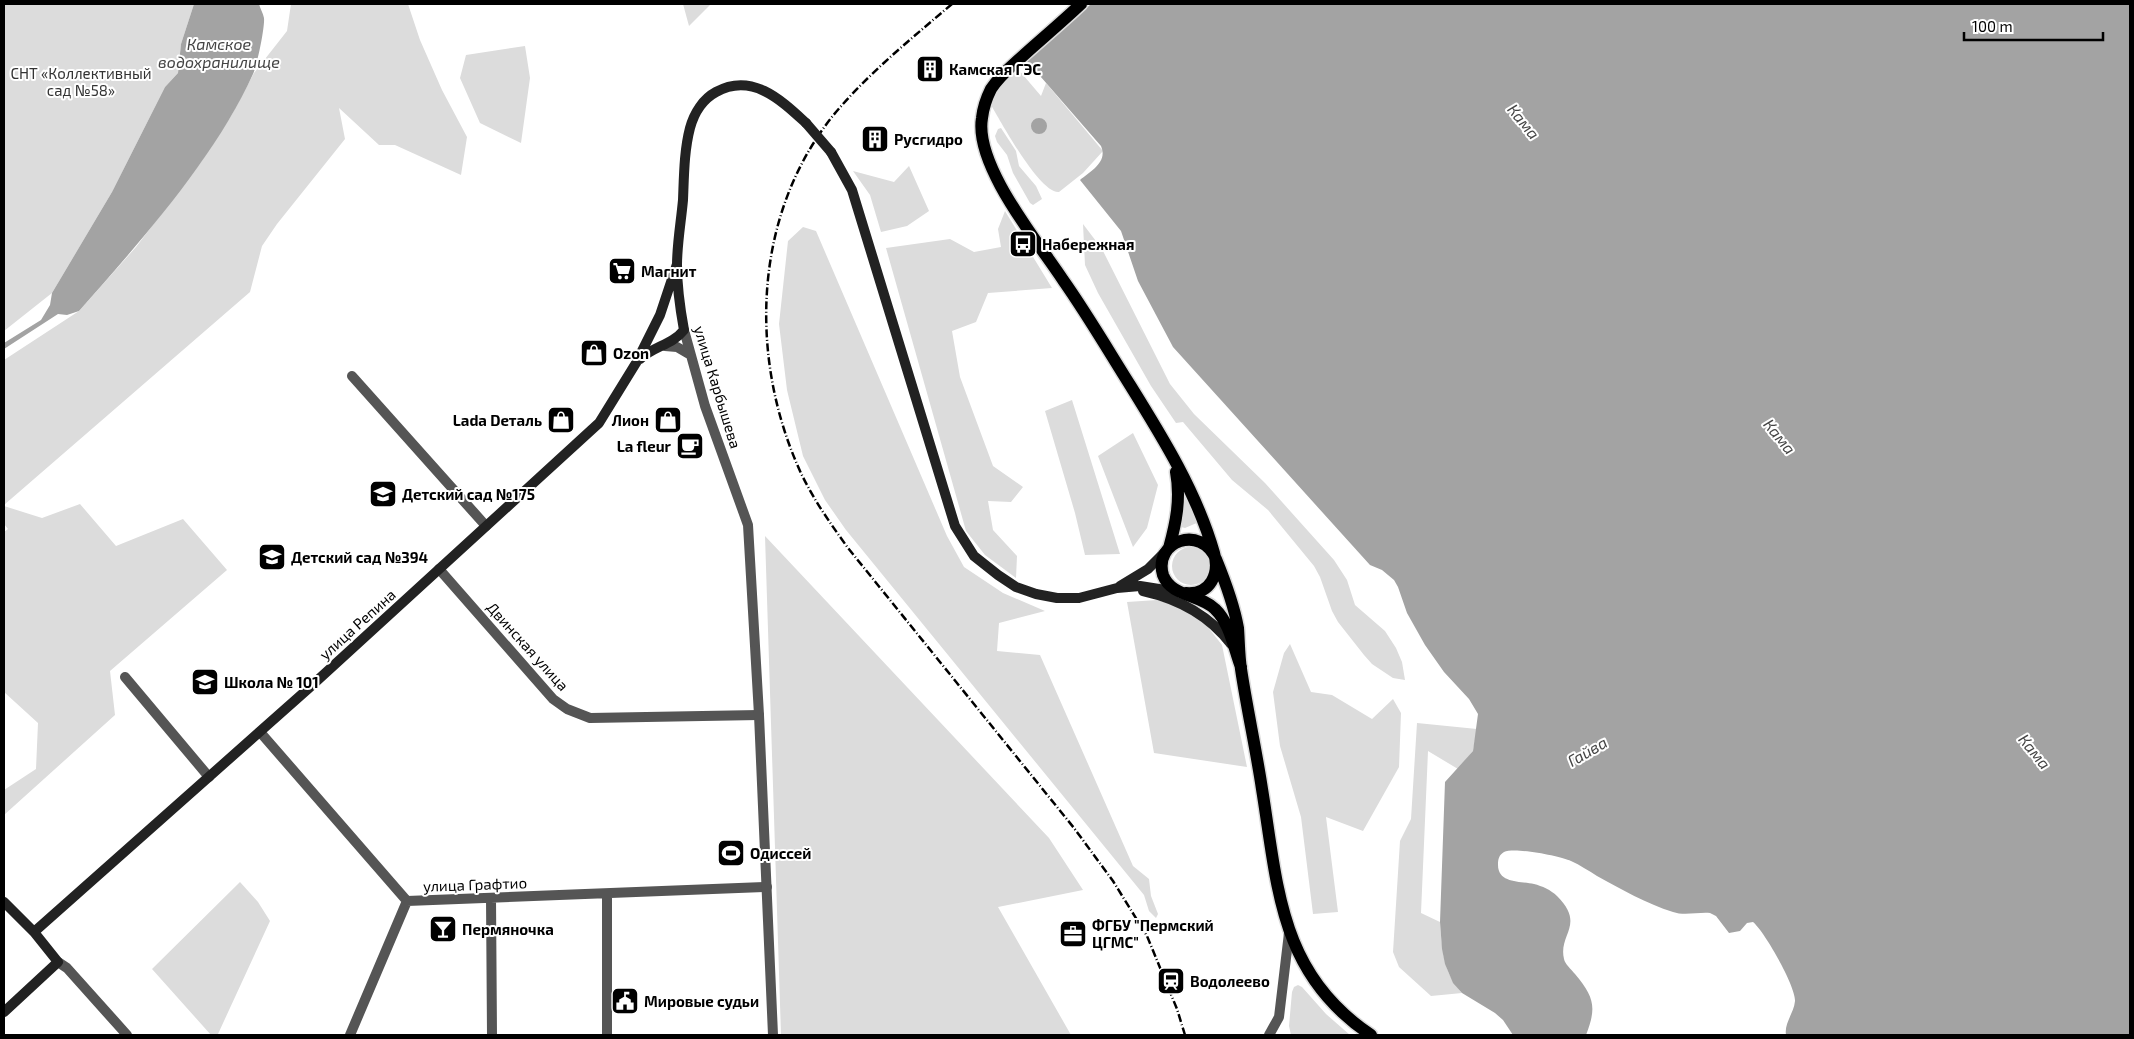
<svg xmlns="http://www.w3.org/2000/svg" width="2134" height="1039" font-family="'Exo 2',sans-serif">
<rect width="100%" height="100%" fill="#fff"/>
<!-- green -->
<path fill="#dcdcdc" d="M4 4H194L181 44 178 73 165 87 112 192 52 293 4 331Z
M291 4H408L420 40 442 90 467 137 461 175 395 145H379L339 108 345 139 277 224 262 246 250 292 4 505V360L79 311 136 247 201 162 231 116 254 73 287 31Z
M683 4H711L689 26Z
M525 46 530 78 521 143 480 123 460 78 466 55Z
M1018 69 1041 96 1046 83 1103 151 1083 173 1059 192C1040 194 1001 122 991 105L998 88Z
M1001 128 1016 151 1019 166 1036 186 1042 199 1033 205 1030 203 1013 173 1007 155 997 142 995 136 998 129Z
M909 166 929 211 907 226 881 232 870 195 853 171 894 182Z
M1005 211 1052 288 988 293 976 322 952 331 960 377 993 466 1023 487 1011 502 988 501 993 530 1017 556 1016 578 985 555 966 531 886 248 950 239 974 252 1001 247 998 229Z
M1083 224 1102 249 1170 384 1194 414 1265 483 1334 560 1347 580 1355 605 1385 631 1396 648 1402 662 1405 680 1393 678 1372 664 1364 655 1338 622 1332 611 1320 577 1314 566 1268 510 1232 480 1183 422 1176 423 1151 386 1098 293 1085 265Z
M803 227 816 231 947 536 964 567 1003 593 1045 611 999 623 997 651 1040 655 1133 866 1149 879 1151 896 1158 914 1156 918 1149 911 1144 895 846 530 825 500 803 456 787 390 779 324 788 241Z
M1072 400 1120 554 1085 555 1075 513 1045 411Z
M1133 433 1158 485 1147 528 1133 547 1098 456Z
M1184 494 1199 522 1185 528 1181 527 1179 522Z
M80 504 116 546 183 519 227 570 110 671 115 715 4 815V790L36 769 38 723 4 692V532L8 529 4 524V506L42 518Z
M765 536 1049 838 1083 890 998 907 1071 1035H781Z
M1172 566a19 19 0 1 1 38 0a19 19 0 1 1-38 0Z
M1157 600 1181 607 1204 622 1222 645 1247 767 1154 753 1127 602Z
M1290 644 1311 692 1332 695 1372 719 1393 699 1401 713 1399 767 1363 831 1326 817 1338 912 1313 914 1301 817 1280 746 1273 692 1284 653Z
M1417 723 1477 729 1473 751 1458 769 1428 751 1421 913 1440 922C1442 949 1443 972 1462 993L1431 996 1399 967 1393 952 1400 841 1411 819Z
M240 882 258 902 270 921 218 1034 211 1035 152 969Z
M1298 985 1302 987 1326 1014 1350 1035H1291L1289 1026 1292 992 1294 987Z"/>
<!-- water -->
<path fill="#a3a3a3" d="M194 4H259C260 8 263 13 264 18 265 27 257 66 253 74 215 158 140 242 79 311L67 315 58 314 4 349V343L41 320 50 305 52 293 112 192 165 87 178 73 181 44Z
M1091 4H2130V1035H1786C1784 1023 1794 1013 1795 1001 1796 987 1765 932 1753 922L1747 923 1740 931 1729 933 1716 916 1710 913C1698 912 1684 916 1673 912 1647 904 1621 889 1597 876 1589 871 1580 865 1571 861 1560 856 1515 847 1504 852 1499 855 1498 859 1498 865 1498 884 1522 881 1534 884 1542 886 1551 890 1557 896 1586 925 1558 934 1564 959 1565 964 1571 969 1575 974 1594 997 1597 1007 1586 1035H1513L1503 1020 1495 1013 1462 993 1453 983 1445 964 1442 949 1440 922 1445 782 1473 751 1478 714 1469 699 1444 672 1425 645 1407 613 1398 587 1394 580 1382 570 1370 565 1173 347 1138 281 1121 231 1080 180C1091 171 1108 162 1101 146L1027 61Z
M1031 126a8 8 0 1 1 16 0a8 8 0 1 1-16 0Z"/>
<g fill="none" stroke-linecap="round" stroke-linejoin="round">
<!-- primary casing -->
<g stroke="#dbdbdb" stroke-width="15">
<path id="primary" d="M1081 4C1063 21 1044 37 1025 54 1013 65 1000 75 991 89 987 97 983 109 982 118 974 165 1038 242 1063 280 1087 314 1108 350 1130 385 1163 438 1197 493 1214 553 1220 573 1211 595 1186 593
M1169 548C1176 523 1181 499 1176 472
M1241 667C1234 649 1230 623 1215 609 1200 594 1171 597 1163 575 1153 541 1201 524 1216 559 1225 581 1234 605 1238 628 1239 642 1239 656 1241 669 1247 709 1256 749 1262 789 1278 887 1279 974 1371 1035"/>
</g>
<!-- minor -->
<path stroke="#555" stroke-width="10" d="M352 376 486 526
M439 569 553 699 567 709 590 718 759 715
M125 677 209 777
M260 732 407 901 767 887
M491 898 492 1035
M58 962 67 968 127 1035
M350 1035 407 901
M607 1035V894
M1269 1035 1279 1017 1289 933"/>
<!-- tertiary -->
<path stroke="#555" stroke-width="10" d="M684 330 705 406 748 525 759 715 773 1035
M665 346 677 347 689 354"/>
<!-- secondary -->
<path stroke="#222" stroke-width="10" d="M831 152 852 190 955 526 974 556 998 575 1016 587 1036 594 1057 598H1079L1117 588 1140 586 1178 592
M640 359C654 346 672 345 684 330 680 308 677 287 677 265 677 244 681 222 683 200 684 176 684 151 690 128 694 113 703 99 716 92 752 72 781 100 806 123
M1120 586 1148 569 1164 553
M1143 591C1179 599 1209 615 1231 644
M4 902 34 932 58 962 4 1012
M34 932 309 688 599 423 636 363 660 315 677 264"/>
<!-- primary -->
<use href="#primary" stroke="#000" stroke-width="12"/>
<!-- rail -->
<path stroke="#000" stroke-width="2.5" stroke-dasharray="8 2.5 1 2.5" stroke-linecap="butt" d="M952 4C912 38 870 72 836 112 753 212 748 356 800 471 813 499 830 523 848 548L1074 828 1113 881 1147 936 1177 1009 1185 1035"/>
<!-- secondary-bridge -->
<path stroke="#222" stroke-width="10" d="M806 123 831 152"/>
</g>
<!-- icons -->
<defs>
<g id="building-square" transform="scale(1.4375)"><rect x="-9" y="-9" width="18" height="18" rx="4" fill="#000" stroke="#fff"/><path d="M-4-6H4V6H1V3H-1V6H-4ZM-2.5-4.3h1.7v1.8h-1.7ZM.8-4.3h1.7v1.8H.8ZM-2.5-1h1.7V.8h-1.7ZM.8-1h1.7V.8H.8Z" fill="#fff"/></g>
<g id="bus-square" transform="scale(1.4375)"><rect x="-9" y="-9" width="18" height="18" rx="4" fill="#000" stroke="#fff"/><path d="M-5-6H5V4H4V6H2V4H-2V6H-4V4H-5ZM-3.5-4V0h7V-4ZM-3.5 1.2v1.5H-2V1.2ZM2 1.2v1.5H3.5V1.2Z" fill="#fff"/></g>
<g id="supermarket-square" transform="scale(1.4375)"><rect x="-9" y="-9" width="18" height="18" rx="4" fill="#000" stroke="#fff"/><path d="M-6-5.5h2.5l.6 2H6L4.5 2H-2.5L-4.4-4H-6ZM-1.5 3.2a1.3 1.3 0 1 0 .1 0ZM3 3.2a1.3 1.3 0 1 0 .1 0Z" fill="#fff"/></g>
<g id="shop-square" transform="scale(1.4375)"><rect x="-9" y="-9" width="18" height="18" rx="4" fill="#000" stroke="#fff"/><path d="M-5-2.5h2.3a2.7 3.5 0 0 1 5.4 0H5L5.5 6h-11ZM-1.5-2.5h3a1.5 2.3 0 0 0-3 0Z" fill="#fff"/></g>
<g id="cafe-square" transform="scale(1.4375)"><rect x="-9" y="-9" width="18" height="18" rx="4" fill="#000" stroke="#fff"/><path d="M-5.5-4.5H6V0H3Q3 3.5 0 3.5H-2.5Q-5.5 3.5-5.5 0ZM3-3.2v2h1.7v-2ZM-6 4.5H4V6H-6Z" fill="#fff"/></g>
<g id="school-square" transform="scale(1.4375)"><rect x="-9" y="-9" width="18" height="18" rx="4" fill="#000" stroke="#fff"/><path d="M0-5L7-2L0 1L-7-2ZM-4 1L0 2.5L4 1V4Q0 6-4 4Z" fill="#fff"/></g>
<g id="stadium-square" transform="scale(1.4375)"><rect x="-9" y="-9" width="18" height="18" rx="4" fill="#000" stroke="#fff"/><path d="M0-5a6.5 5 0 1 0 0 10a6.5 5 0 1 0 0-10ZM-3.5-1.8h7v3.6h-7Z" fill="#fff"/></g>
<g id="bar-square" transform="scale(1.4375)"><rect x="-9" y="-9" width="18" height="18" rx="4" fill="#000" stroke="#fff"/><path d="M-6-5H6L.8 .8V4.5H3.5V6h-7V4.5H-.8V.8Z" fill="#fff"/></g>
<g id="office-square" transform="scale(1.4375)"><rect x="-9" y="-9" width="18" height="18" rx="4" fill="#000" stroke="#fff"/><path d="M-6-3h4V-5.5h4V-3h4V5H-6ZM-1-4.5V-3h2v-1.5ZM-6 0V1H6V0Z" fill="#fff"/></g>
<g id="station-square" transform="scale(1.4375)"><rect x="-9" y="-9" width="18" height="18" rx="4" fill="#000" stroke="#fff"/><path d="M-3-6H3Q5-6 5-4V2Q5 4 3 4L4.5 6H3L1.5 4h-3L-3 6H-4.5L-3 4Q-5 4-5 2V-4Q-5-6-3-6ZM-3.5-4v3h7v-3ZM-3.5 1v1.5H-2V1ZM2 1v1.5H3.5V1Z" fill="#fff"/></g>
<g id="civic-square" transform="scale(1.4375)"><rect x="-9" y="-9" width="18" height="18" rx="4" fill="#000" stroke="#fff"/><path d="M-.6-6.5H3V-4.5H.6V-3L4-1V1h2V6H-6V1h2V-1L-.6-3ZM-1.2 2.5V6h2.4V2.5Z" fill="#fff"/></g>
</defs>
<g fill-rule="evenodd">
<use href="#building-square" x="930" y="69"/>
<use href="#building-square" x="875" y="139"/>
<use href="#bus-square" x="1023" y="244"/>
<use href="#supermarket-square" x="622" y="271"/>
<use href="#shop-square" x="594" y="353"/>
<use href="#shop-square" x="561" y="420"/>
<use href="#shop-square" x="668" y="420"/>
<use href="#cafe-square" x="690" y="446"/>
<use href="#school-square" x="383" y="494"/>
<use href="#school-square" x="272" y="557"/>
<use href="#school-square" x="205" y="682"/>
<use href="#stadium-square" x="731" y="853"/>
<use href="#bar-square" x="443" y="929"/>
<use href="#office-square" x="1073" y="934"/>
<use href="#station-square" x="1171" y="981"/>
<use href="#civic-square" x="625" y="1001"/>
</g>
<g text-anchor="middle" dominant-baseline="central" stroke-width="4" stroke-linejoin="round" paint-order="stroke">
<!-- poi labels -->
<g font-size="15" font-weight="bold" fill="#000" stroke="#fff" text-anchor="start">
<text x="949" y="69">Камская ГЭС</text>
<text x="894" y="139">Русгидро</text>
<text x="1042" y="244">Набережная</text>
<text x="641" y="271">Магнит</text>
<text x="613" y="353">Ozon</text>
<text x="542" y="420" text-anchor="end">Lada Dеталь</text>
<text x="649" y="420" text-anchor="end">Лион</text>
<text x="671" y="446" text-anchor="end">La fleur</text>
<text x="402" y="494">Детский сад №175</text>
<text x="291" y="557">Детский сад №394</text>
<text x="224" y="682">Школа № 101</text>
<text x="750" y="853">Одиссей</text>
<text x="1092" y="925">ФГБУ "Пермский<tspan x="1092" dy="17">ЦГМС"</tspan></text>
<text x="462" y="929">Пермяночка</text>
<text x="1190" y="981">Водолеево</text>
<text x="644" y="1001">Мировые судьи</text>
</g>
<!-- park labels -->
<g font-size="15" fill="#333" stroke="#fff">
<text x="81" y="73">СНТ «Коллективный<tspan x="81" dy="17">сад №58»</tspan></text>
</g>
<!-- street labels -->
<g font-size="15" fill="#000" stroke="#fff">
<text transform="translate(718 387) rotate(73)">улица Карбышева</text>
<text transform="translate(357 624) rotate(-42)">улица Репина</text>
<text transform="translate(528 646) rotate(48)">Двинская улица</text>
<text transform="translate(475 884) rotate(-2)">улица Графтио</text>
</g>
<!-- water labels -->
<g font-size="16" font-style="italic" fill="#444" stroke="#fff">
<text x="219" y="43">Камское<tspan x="219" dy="18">водохранилище</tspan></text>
<text transform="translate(1524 121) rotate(51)">Кама</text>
<text transform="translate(1780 436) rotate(51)">Кама</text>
<text transform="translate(1587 751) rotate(-30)">Гайва</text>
<text transform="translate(2035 751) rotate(51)">Кама</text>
</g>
</g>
<!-- border -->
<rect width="2134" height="1039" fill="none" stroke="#000000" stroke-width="10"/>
<!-- scale -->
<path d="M1964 32v8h139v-8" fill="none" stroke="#000000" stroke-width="2.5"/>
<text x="1972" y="32" font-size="15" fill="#000000" stroke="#ffffff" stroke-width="4" paint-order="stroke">100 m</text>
</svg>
